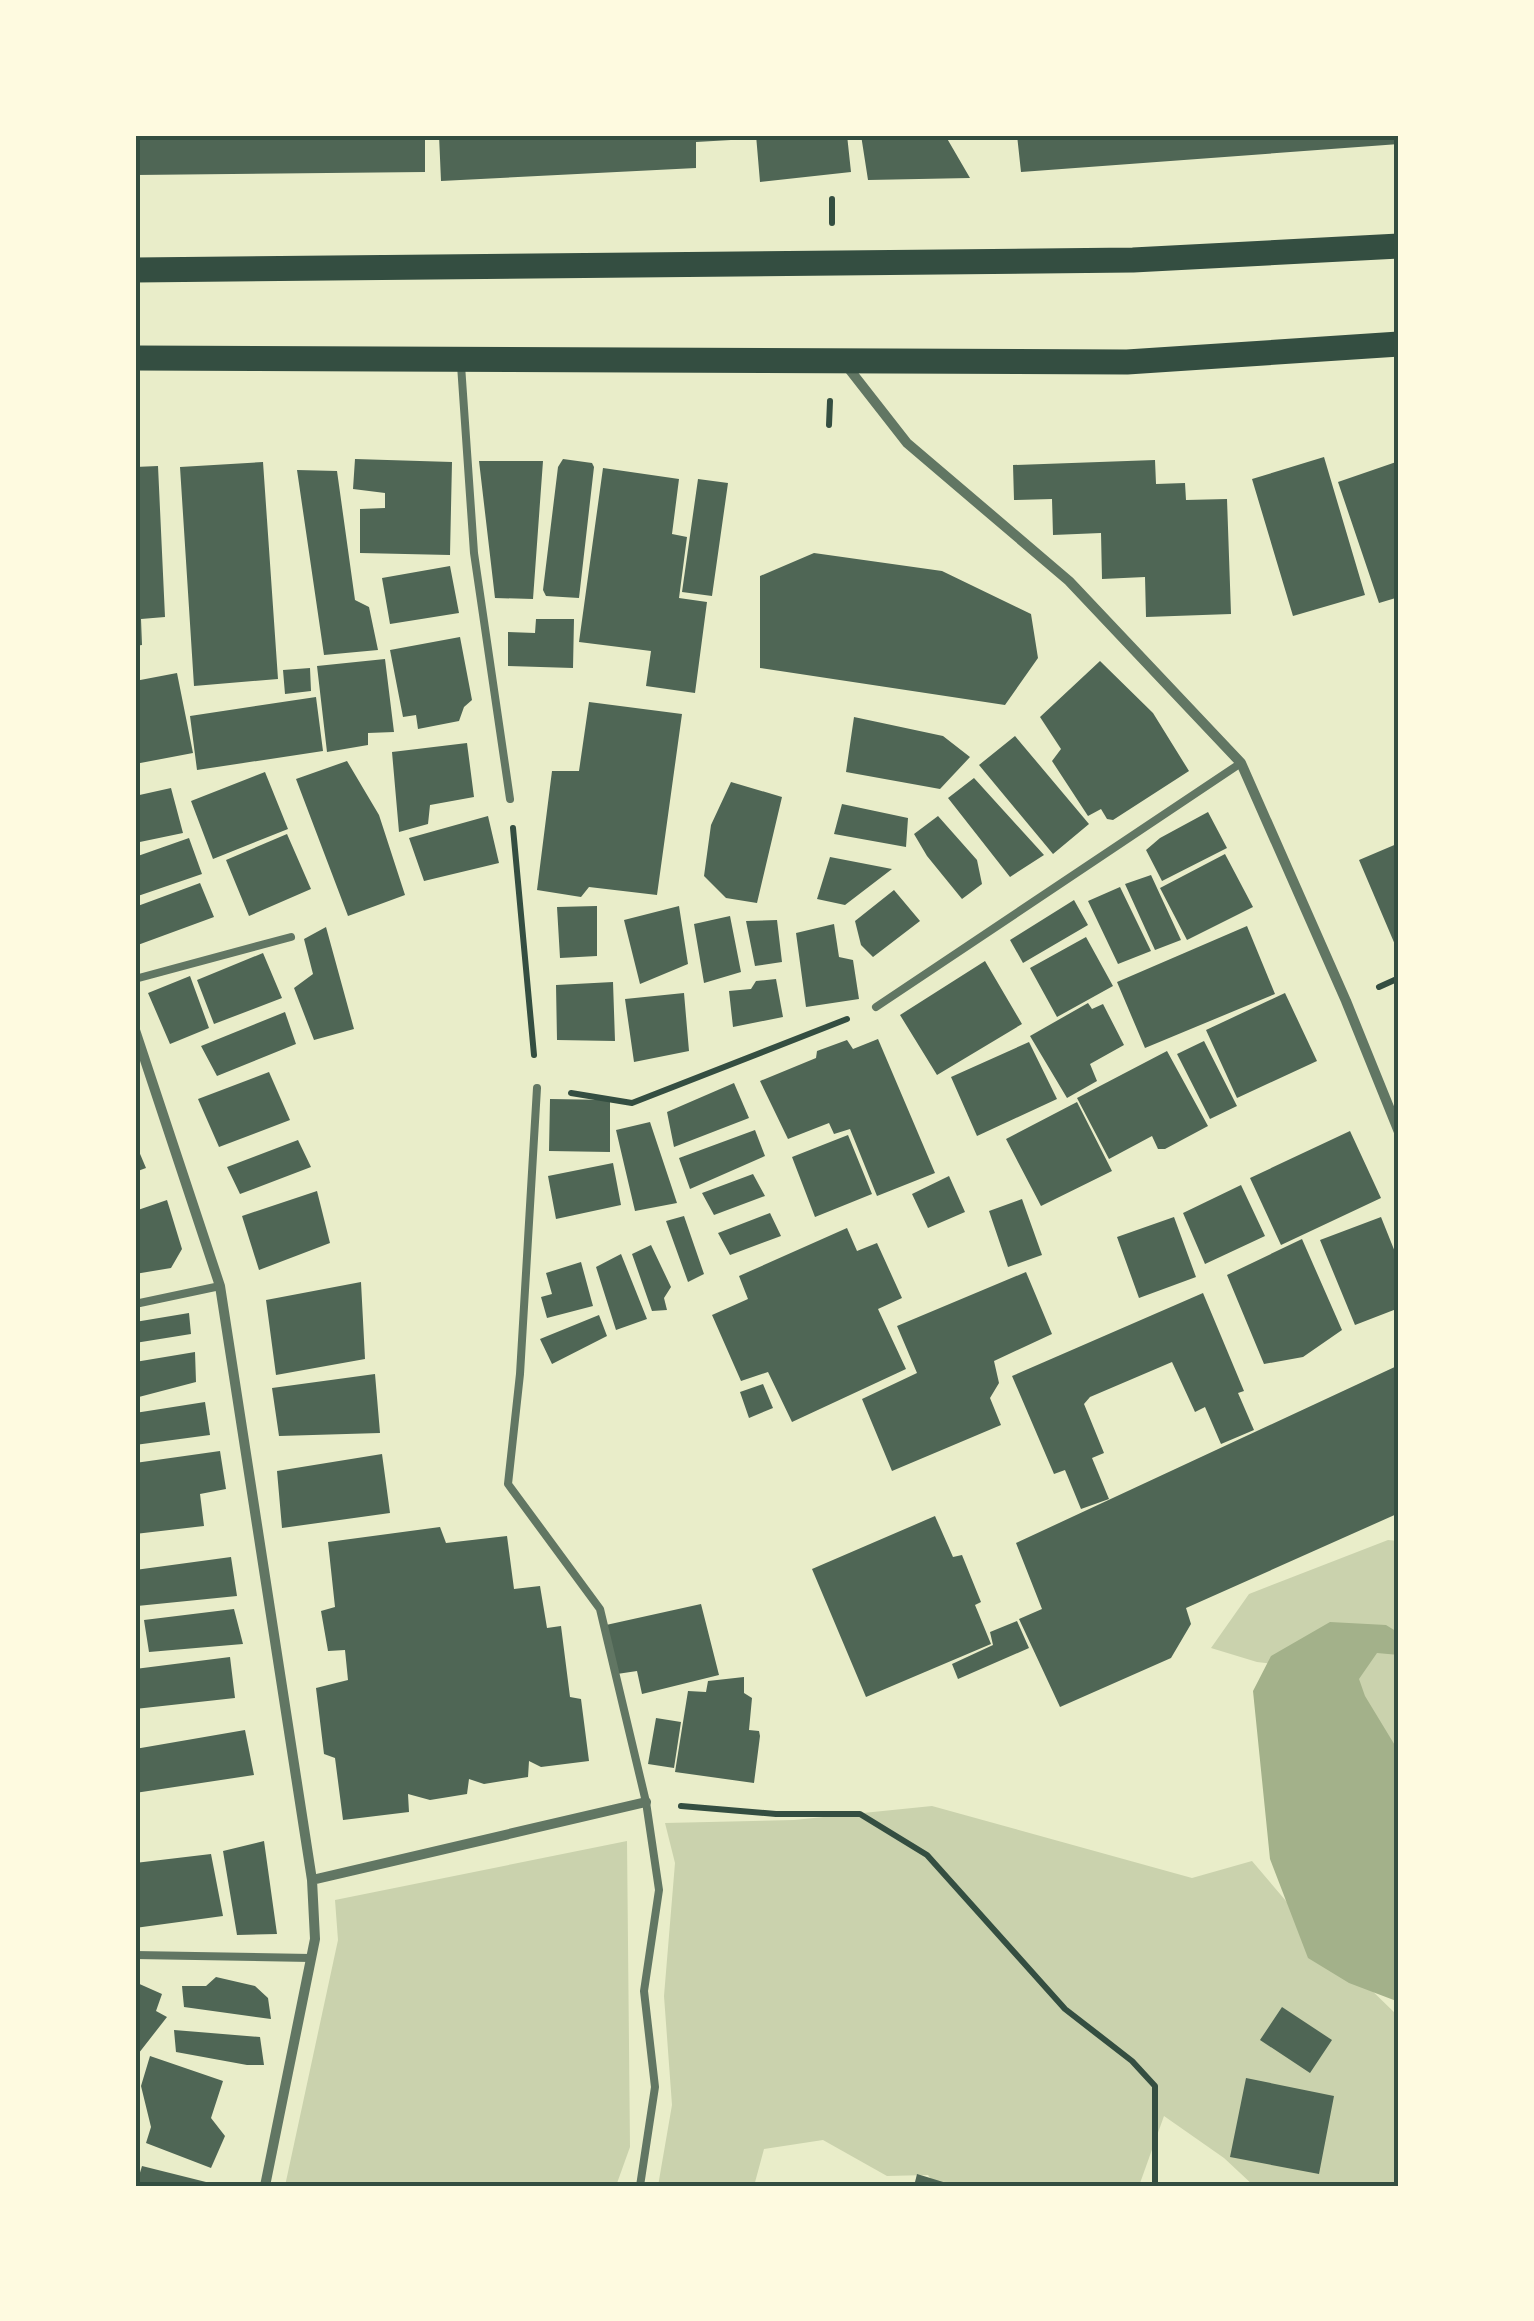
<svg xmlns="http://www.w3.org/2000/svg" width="1534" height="2321" font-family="Manrope,sans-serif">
<rect width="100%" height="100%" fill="#e9edc9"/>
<!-- green -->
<path fill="#cad2ad" d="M1388 1540 1399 1541V1969L1310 1668 1257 1662 1211 1648 1249 1594Z
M932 1806 1192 1878 1252 1861 1315 1935 1399 2017V2186H1254L1224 2158 1164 2116 1139 2186H936L928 2175 887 2176 823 2140 764 2149 754 2186H658L672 2105 664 1996 675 1863 665 1823 794 1820Z
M627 1841 630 2147 616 2186H285L338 1940 335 1900Z"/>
<!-- water -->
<path fill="#a3b18a" d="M1330 1622 1386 1625 1399 1633V1655L1377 1653 1359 1679 1365 1696 1399 1752V2002L1349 1983 1308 1958 1270 1859 1253 1691 1271 1656Z"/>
<!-- building -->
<path fill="#4f6655" d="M135 135H425V172L135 175Z
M439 135H731V140L696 142V168L441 181Z
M756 135H847L851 172 760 182Z
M861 135H945L970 178 868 180Z
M1017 135H1399V144L1021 172Z
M1324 457 1365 595 1293 616 1252 479Z
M355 459 452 462 450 555 360 553V509L385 508V493L353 489Z
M563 459 592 463 594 467 579 598 546 596 543 590 558 467Z
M1155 460 1156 484 1185 483 1186 500 1227 499 1231 614 1146 617 1145 577 1102 579 1101 533 1053 535 1052 499 1014 500 1013 465Z
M479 461H543L533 599 495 598Z
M1399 461V597L1379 603 1338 482Z
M263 462 278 679 194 686 180 467Z
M158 466 165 617 141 619 142 645 135 646V467Z
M603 468 679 479 672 534 687 537 679 598 707 602 695 693 646 686 651 651 579 642Z
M297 470 337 471 355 600 369 607 378 650 324 655Z
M698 479 728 483 712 596 682 592Z
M814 553 942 571 1031 614 1038 658 1005 705 760 668V576Z
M450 566 459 613 390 624 382 578Z
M536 619H574L573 668 508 666V632L535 633Z
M460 637 472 700 464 707 459 721 418 729 416 715 403 717 390 650Z
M385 659 394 732 368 733V745L327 752 317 666Z
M1100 661 1153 713 1189 771 1113 820 1107 819 1101 809 1088 816 1052 761 1061 749 1040 717Z
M310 668 311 691 285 694 283 670Z
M177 673 193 753 135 764V681Z
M316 697 323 751 197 770 190 716Z
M589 702 682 714 657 895 589 887 581 897 537 890 552 771H579Z
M854 717 943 736 970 757 940 789 846 772Z
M1015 736 1089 824 1053 854 979 765Z
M467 743 474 797 430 805 428 824 399 832 392 752Z
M347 761 379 815 405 895 348 916 296 779Z
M265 772 288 829 213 859 191 801Z
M974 778 1044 855 1010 877 948 798Z
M731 782 782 797 757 903 726 898 704 876 711 825Z
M171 788 183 833 135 843V796Z
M842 804 908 818 906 847 834 834Z
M1208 812 1227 848 1162 881 1146 850 1160 838Z
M488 816 499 863 424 881 409 838Z
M938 816 977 860 982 884 962 899 927 856 914 834Z
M287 834 311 889 249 916 226 860Z
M189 838 202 874 135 897V857Z
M1399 843V945L1396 947 1359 860Z
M1225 854 1253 907 1187 940 1160 888Z
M830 857 892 869 845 905 817 899Z
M1151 875 1181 940 1155 950 1125 884Z
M200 883 214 917 135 946V907Z
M1120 887 1151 951 1118 964 1088 901Z
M894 890 920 921 873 957 861 945 855 921Z
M1074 900 1088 925 1023 963 1010 940Z
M597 906V956L560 958 557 907Z
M679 906 688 964 640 984 624 920Z
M730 916 741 972 704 983 694 924Z
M777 920 782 962 755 966 746 921Z
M834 924 839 957 853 960 859 999 806 1007 796 933Z
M1247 926 1275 994 1145 1048 1117 982Z
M326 927 354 1029 314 1040 294 988 313 974 304 939Z
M1086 937 1113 986 1057 1017 1030 968Z
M263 953 282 998 214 1024 197 980Z
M985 961 1022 1024 937 1075 900 1015Z
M190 976 209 1028 170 1044 148 993Z
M776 979 783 1017 733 1027 729 991 751 989 756 981Z
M613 982 615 1041 557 1040 556 985Z
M684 993 689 1051 634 1062 625 999Z
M1285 993 1317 1061 1237 1098 1206 1030Z
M1088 1003 1092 1009 1103 1004 1124 1045 1090 1064 1097 1081 1067 1098 1030 1036Z
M285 1012 296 1044 217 1076 201 1046Z
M878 1039 935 1173 877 1196 850 1129 834 1134 829 1123 788 1139 760 1081 816 1058 817 1051 847 1040 853 1049Z
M1204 1041 1237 1106 1210 1119 1177 1054Z
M1029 1042 1057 1099 977 1136 951 1077Z
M1167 1051 1208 1126 1165 1149H1158L1152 1136 1109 1159 1077 1098Z
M269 1072 290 1120 219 1147 198 1099Z
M734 1083 749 1118 674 1147 667 1112Z
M550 1099 610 1100V1152L549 1151Z
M1077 1102 1112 1171 1041 1206 1006 1139Z
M650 1122 677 1203 635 1211 616 1130Z
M755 1130 765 1156 690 1189 679 1158Z
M1350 1131 1381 1198 1281 1245 1250 1178Z
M848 1135 872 1194 815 1217 792 1157Z
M298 1140 311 1167 240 1194 227 1167Z
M135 1142 146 1168 135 1172Z
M613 1163 621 1205 556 1219 548 1176Z
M753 1174 765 1196 714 1215 702 1193Z
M949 1176 965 1212 928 1228 912 1194Z
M1241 1185 1265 1236 1205 1264 1183 1213Z
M317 1191 330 1243 259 1270 242 1216Z
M1022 1199 1042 1255 1008 1267 989 1211Z
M167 1200 182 1249 171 1268 135 1274V1211Z
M770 1213 781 1236 730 1255 718 1233Z
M684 1216 704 1274 688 1282 666 1221Z
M1174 1217 1196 1277 1139 1298 1117 1237Z
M1381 1217 1399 1262V1308L1355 1325 1320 1240Z
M847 1228 857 1251 877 1243 902 1298 878 1309 906 1369 792 1422 768 1372 741 1381 712 1315 748 1299 739 1276Z
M1302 1239 1342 1330 1303 1357 1264 1364 1227 1275Z
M651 1245 671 1287 664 1298 667 1310 652 1311 632 1254Z
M621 1254 647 1319 616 1330 596 1267Z
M581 1262 593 1306 547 1318 541 1297 552 1294 546 1273Z
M1026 1272 1052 1334 994 1361 999 1383 990 1398 1001 1425 892 1471 862 1399 917 1373 897 1326Z
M361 1282 365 1359 276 1375 266 1300Z
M1203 1293 1244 1391 1238 1393 1254 1430 1221 1444 1205 1407 1195 1412 1172 1362 1090 1397 1084 1404 1104 1453 1092 1458 1109 1499 1081 1509 1065 1470 1054 1474 1012 1376Z
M189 1313 191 1334 135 1343V1322Z
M599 1315 607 1336 552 1364 540 1339Z
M195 1352 196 1382 135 1398V1362Z
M1399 1365V1513L1186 1608 1191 1624 1171 1658 1060 1707 1019 1619 1042 1609 1016 1543Z
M375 1374 380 1433 279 1436 272 1388Z
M763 1384 773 1408 749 1418 740 1392Z
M205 1402 210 1435 135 1445V1413Z
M220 1451 226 1489 200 1494 204 1526 135 1534V1463Z
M382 1454 390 1513 282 1528 277 1471Z
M935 1516 953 1557 962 1555 981 1602 975 1605 991 1644 866 1697 812 1569Z
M440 1527 446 1543 507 1536 514 1589 540 1586 547 1628 561 1626 570 1697 581 1699 589 1761 541 1767 529 1761 528 1777 484 1784 469 1779 467 1794 430 1800 408 1794 409 1812 343 1820 335 1758 324 1754 316 1688 348 1680 345 1650 328 1651 321 1611 335 1607 328 1542Z
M231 1557 237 1596 137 1606 135 1570Z
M701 1604 719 1675 642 1694 637 1671 617 1674 606 1625Z
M234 1609 243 1644 149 1652 144 1620Z
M1017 1621 1029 1648 958 1679 952 1664 993 1645 990 1632Z
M230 1657 235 1698 135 1709V1669Z
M744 1677V1693L752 1698 749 1730 759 1731 760 1736 754 1783 675 1772 688 1691 706 1692 708 1681Z
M656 1718 681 1722 674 1768 648 1764Z
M245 1730 254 1775 135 1793V1749Z
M264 1841 277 1934 237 1935 223 1851Z
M211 1854 223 1916 135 1928V1863Z
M216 1977 255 1986 268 1998 271 2019 184 2007 182 1986H206Z
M135 1982 162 1994 156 2011 167 2017 135 2058Z
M1282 2007 1332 2040 1310 2073 1260 2040Z
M174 2030 260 2037 264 2065H247L176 2052Z
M150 2056 223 2081 211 2118 225 2136 211 2168 146 2143 151 2127 141 2086Z
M1246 2078 1334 2096 1319 2174 1230 2157Z
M142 2166 218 2185V2186H136Z
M917 2174 953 2185V2186H914Z"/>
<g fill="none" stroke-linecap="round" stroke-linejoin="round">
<!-- path -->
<path stroke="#344e41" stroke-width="6" d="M832 199V223
M829 425 830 401
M513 828 534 1055
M1379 987 1399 978
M571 1093 632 1103 847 1019
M681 1806 776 1814H860L927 1855 1065 2009 1132 2061 1155 2086V2186"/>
<!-- service -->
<path stroke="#617663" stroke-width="8" d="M461 365 474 553 510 799
M135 979 291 937
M876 1007 1241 763
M537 1088 520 1374 508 1484 600 1609 646 1802 659 1890 644 1991 655 2087 640 2186
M135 1304 220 1286
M135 1955 311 1958"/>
<!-- minor -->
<path stroke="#617663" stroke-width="10" d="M846 365 907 443 1069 581 1241 763 1346 1001 1399 1132
M135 1030 220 1286 312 1880 315 1939 265 2186
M312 1880 646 1802"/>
<!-- primary -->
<path stroke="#344e41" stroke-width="25" d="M135 270 1133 260 1399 246
M135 358 1127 362 1399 344"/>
</g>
<!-- border -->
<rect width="1534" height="2321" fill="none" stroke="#fefae0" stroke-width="275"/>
<rect x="138" y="138" width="1258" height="2046" fill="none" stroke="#344e41" stroke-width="4"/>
</svg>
